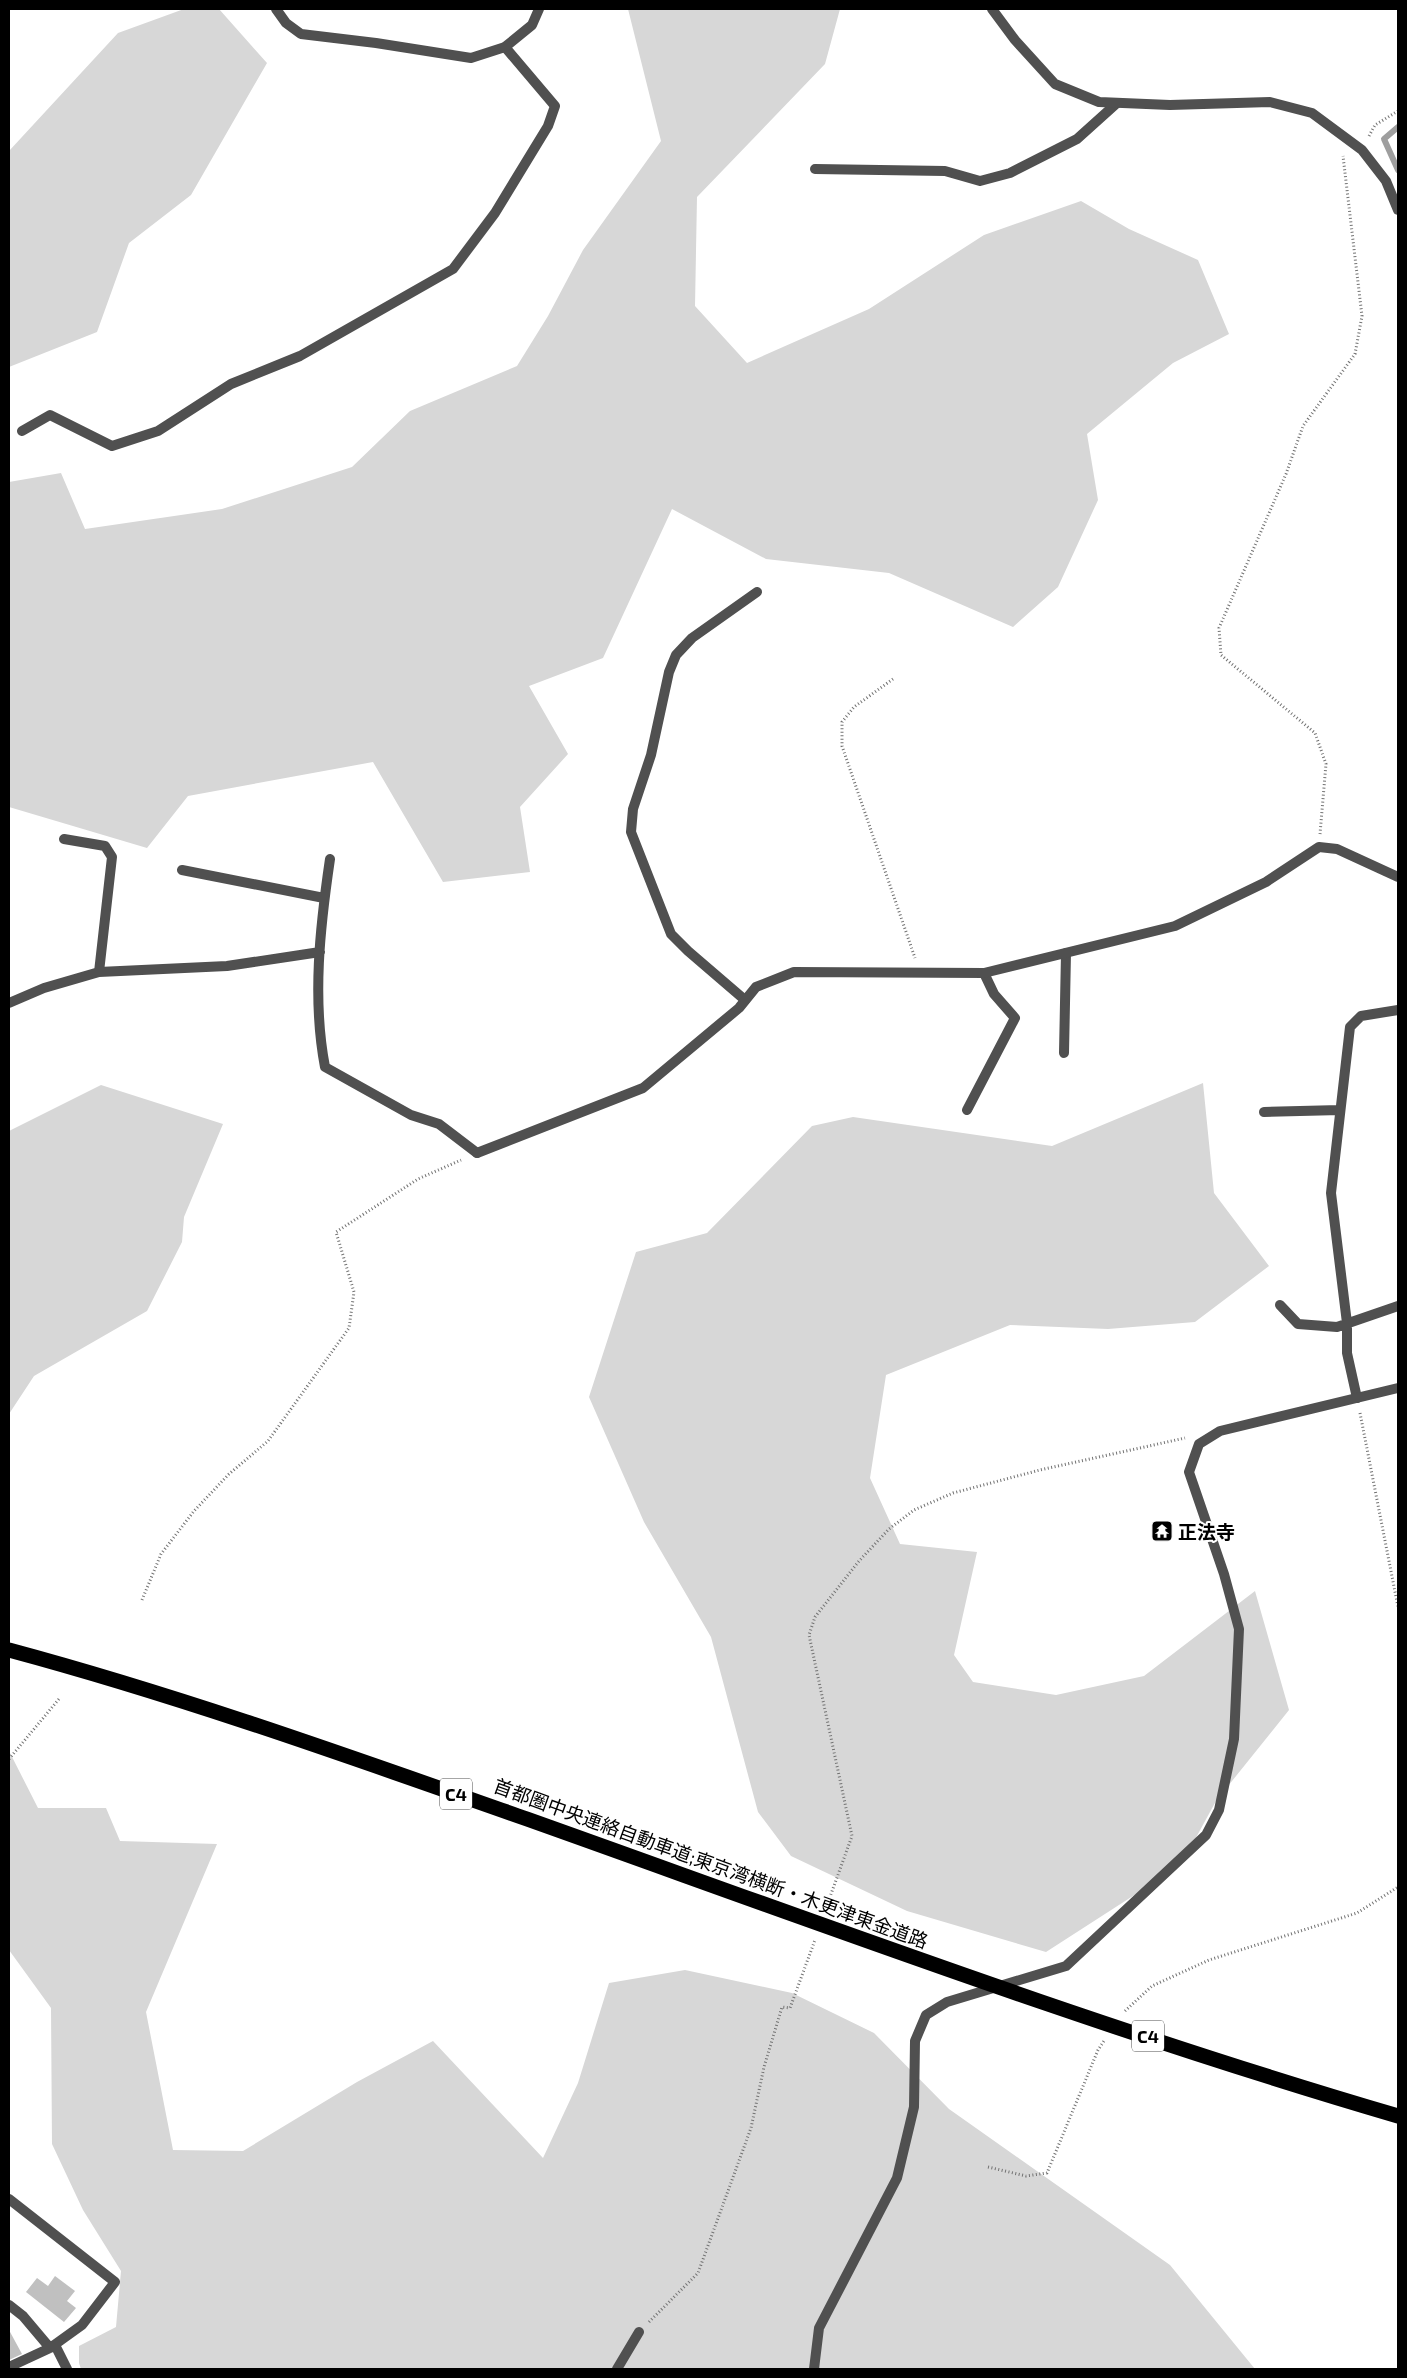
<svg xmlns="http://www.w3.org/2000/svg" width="1407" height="2378" font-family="'Exo 2','Noto Sans JP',sans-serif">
<rect width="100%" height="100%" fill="#fff"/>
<!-- green -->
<path fill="#d7d7d7" d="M184 9H219L267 63 191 195 129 243 97 332 9 367V151L118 33Z
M628 9H840L825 64 697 197 695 306 747 363 869 309 984 235 1081 201 1129 229 1198 260 1229 334 1173 363 1087 434 1098 500 1058 587 1013 627 889 573 766 559 672 509 603 658 529 686 568 754 520 807 530 872 443 882 373 762 188 796 147 848 9 807V482L61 473 85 529 222 509 352 467 410 411 517 366 548 316 583 250 661 141Z
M1203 1083 1214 1193 1269 1266 1195 1322 1108 1329 1010 1325 886 1375 870 1478 900 1544 977 1552 954 1655 973 1682 1056 1695 1144 1676 1255 1591 1289 1710 1216 1801 1181 1865 1046 1952 907 1911 791 1856 758 1812 711 1637 644 1522 589 1397 636 1252 707 1233 812 1126 853 1117 1052 1146Z
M101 1085 223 1124 184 1217 182 1242 147 1311 34 1376 9 1414V1131Z
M9 1751 38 1808H106L120 1841 217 1844 146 2012 173 2150 243 2151 357 2082 433 2041 543 2158 578 2083 609 1983 685 1970 792 1993 874 2033 949 2109 1170 2265 1255 2369H81L79 2363V2346L116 2327 121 2271 83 2210 52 2144 51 2008 9 1950Z"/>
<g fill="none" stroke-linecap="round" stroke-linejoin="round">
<!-- stream -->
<path stroke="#9e9e9e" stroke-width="6" d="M1398 127 1384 139 1398 170"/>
</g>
<!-- building -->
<path fill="#c0c0c0" d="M55 2276 75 2291 67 2301 76 2308 64 2322 26 2292 37 2278 48 2286Z
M9 2330 22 2354 9 2360Z"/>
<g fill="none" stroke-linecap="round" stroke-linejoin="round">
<!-- path -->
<path stroke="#727272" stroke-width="3" stroke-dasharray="1 2.5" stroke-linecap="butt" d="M1369 136 1375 125 1398 111
M893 679 854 707 842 722V746L915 958
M1320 834 1326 764 1315 733 1221 655 1219 628 1286 474 1303 426 1355 354 1362 316 1343 156
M1360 1413 1398 1607
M142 1600 161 1554 194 1511 229 1474 268 1441 349 1328 354 1292 336 1232 418 1179 461 1160
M9 1759 59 1699
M826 1908 852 1836 809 1635 815 1617 859 1561 889 1529 914 1510 953 1493 1040 1470 1185 1438
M1125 2011 1152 1986 1209 1960 1357 1913 1398 1887
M988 2167 1026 2176 1047 2173 1098 2050 1104 2041
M649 2322 698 2273 751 2128 764 2067 782 2007 790 2008 815 1940"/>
<!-- lane -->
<path stroke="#505050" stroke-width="10" d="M815 169 945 171 980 181 1010 173 1077 139 1117 103
M22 431 50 415 112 446 158 431 231 384 300 356 453 269 495 213 548 126 555 106 505 47
M64 839 105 846 112 857 99 972
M330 859C320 927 312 999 325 1067L411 1115 439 1124 477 1153
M182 870 324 898
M745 1000 688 951 671 934 631 832 633 809 651 755 669 672 676 655 692 638 757 592
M9 1003 44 988 99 972 227 966 320 952
M1064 1053 1066 953
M967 1110 1015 1018 994 994 984 973
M1264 1112 1340 1110
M1280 1305 1298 1324 1337 1327 1398 1306
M1357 1398 1347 1353V1323L1331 1193 1350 1027 1361 1016 1398 1010"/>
<!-- street -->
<path stroke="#505050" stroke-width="10" d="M276 9 286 23 301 34 376 43 471 58 505 47 532 25 539 9
M992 9 1015 40 1055 84 1099 102 1170 105 1270 102 1312 113 1362 150 1386 181 1398 210
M477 1153 643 1088 739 1008 756 987 794 972 984 973 1175 926 1266 882 1319 847 1337 849 1398 877
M9 2199 115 2282 82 2325 50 2348 9 2367
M9 2305 23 2316 50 2348
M55 2345 67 2369
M617 2369 639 2332
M814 2369 819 2328 897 2178 914 2107 915 2041 926 2015 947 2002 1066 1966 1206 1835 1219 1810 1234 1739 1239 1629 1224 1574 1189 1472 1199 1444 1220 1431 1398 1388"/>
<!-- highway -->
<path stroke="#000" stroke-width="15" d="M9 1650C184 1697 356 1759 527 1819 816 1922 1104 2030 1398 2116"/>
</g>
<!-- icons -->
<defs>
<g id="temple-square" transform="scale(1.125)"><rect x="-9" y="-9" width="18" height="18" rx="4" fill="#000" stroke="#fff"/><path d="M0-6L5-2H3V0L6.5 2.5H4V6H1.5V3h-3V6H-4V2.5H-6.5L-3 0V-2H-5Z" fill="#fff"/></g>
</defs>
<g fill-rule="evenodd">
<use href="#temple-square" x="1162" y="1531"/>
</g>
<g text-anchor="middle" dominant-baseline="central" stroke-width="4" stroke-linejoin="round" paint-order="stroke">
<!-- shield labels -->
<g fill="#fff" stroke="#4c4c4c" stroke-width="1">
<rect x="440" y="1778.5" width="32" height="31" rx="4"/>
<rect x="1132" y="2020.5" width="32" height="31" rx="4"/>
</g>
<g font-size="18" font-weight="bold" fill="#000">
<text x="456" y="1794">C4</text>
<text x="1148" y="2036">C4</text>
</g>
<!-- poi labels -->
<g font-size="19" font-weight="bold" fill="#000" stroke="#fff" text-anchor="start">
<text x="1178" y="1531">正法寺</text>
</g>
<!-- street labels -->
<g font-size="19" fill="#000" stroke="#fff">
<text transform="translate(711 1863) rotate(20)">首都圏中央連絡自動車道;東京湾横断・木更津東金道路</text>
</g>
</g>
<!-- border -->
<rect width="1407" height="2378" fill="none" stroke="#000000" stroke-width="20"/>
</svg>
